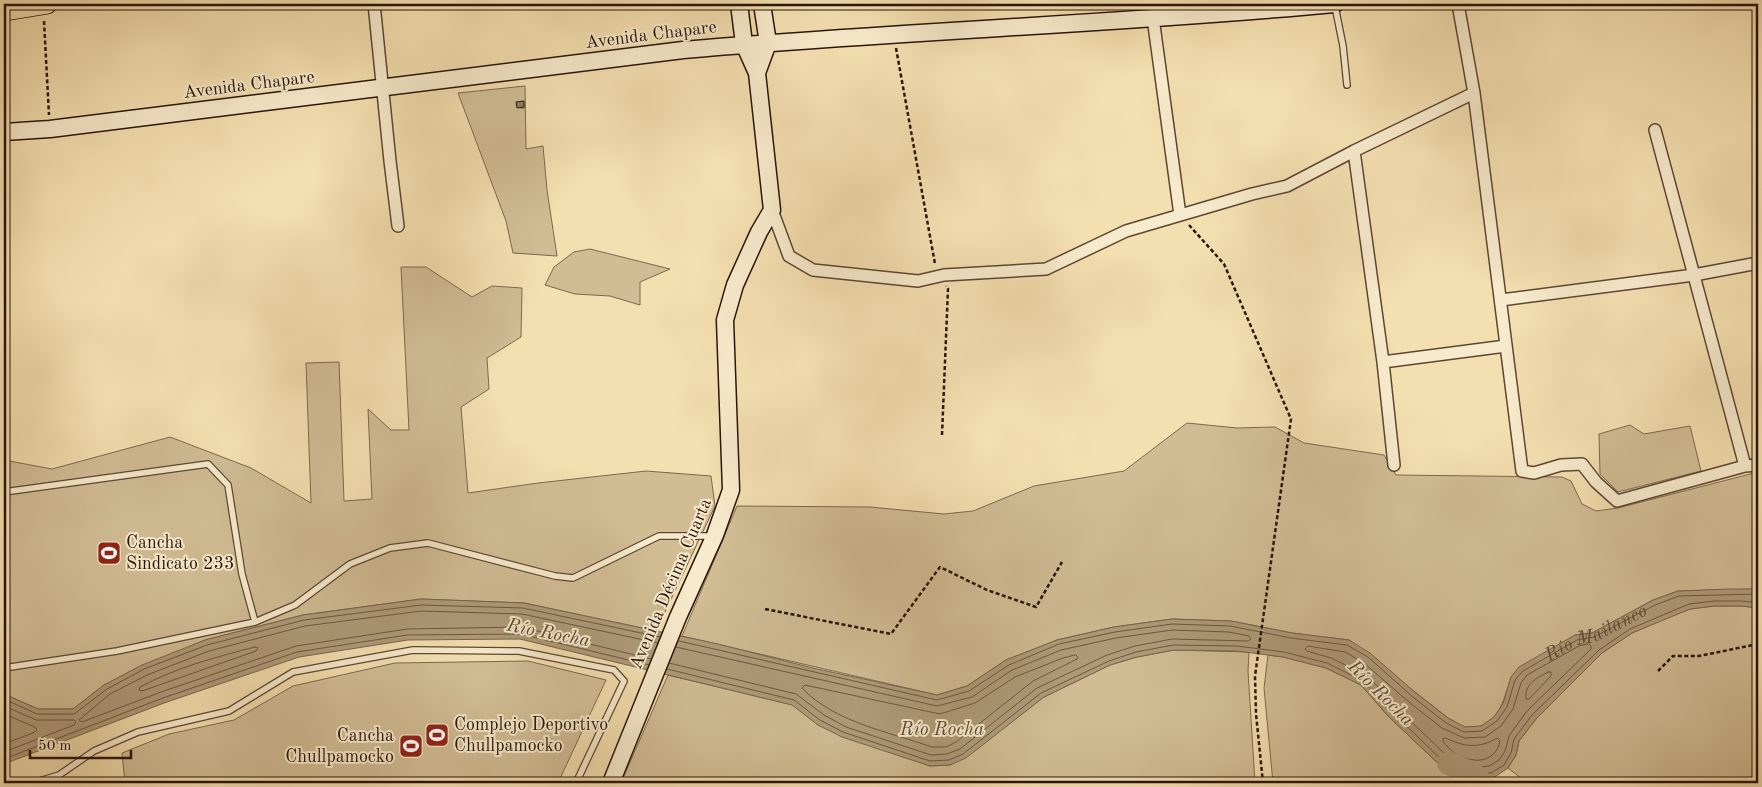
<svg xmlns="http://www.w3.org/2000/svg" width="1762" height="787" font-family="'Old Standard TT',serif">
<defs>
<filter id="shadow"><feDropShadow dx="4.5" dy="2.5" stdDeviation="0" flood-color="#0004"/></filter>
</defs>
<rect width="100%" height="100%" fill="#f4dfb0"/>
<filter id="stains"><feTurbulence type="fractalNoise" baseFrequency=".004" numOctaves="4"/><feColorMatrix values="0 0 0 0 .2 0 0 0 0 .09 0 0 0 0 .02 0 0 0 .5 -.17"/></filter>
<radialGradient id="worn" r=".72"><stop offset=".6" stop-color="#630" stop-opacity="0"/><stop offset="1" stop-color="#630" stop-opacity=".3"/></radialGradient>
<!-- green -->
<path fill="#d1bc94" stroke="#7c684f" d="M525 86 526 149 543 146 547 190 557 256 513 253 506 221 458 93Z
M590 249 670 269 640 282V305L610 296 575 294 545 285 554 267 574 252Z
M401 267H426L472 297 492 286 522 288 521 337 487 358 489 389 461 407 468 493 538 483 646 471 711 476 715 506 656 631 524 603 421 599 303 615 205 640 104 685 73 709H38L4 694V460L52 469 170 437 251 468 311 503 306 363 339 362 344 501 372 499 368 409 391 430H409Z
M1187 423 1237 428 1275 427 1304 443 1384 455 1396 475 1562 477 1571 481 1582 504 1596 511 1618 508 1758 472V589L1678 591 1653 600 1592 633 1575 635 1511 677C1504 700 1497 731 1466 727 1460 726 1454 721 1448 718L1349 640 1292 633 1231 621 1172 619 1114 627 1057 640 1006 660 967 686 937 695 682 636 737 506 870 507 944 514 973 511 1034 486 1124 471Z
M1630 425 1644 434 1690 426 1701 471 1618 492 1600 474 1599 434Z
M1714 606H1742L1758 608V783H1527L1508 768 1516 755 1519 741 1536 719 1602 653 1632 633 1661 620 1690 609Z
M1174 650 1249 652 1248 671 1255 783H621L668 675 793 705 818 725 930 766 950 765 1007 725 1044 697 1110 665 1137 657Z
M1268 655 1283 657 1326 668 1361 685 1388 716 1444 769 1470 779 1473 783H1273L1264 688Z
M528 661 606 680 558 783H125L122 753 169 734 234 720 293 686 395 663Z"/>
<!-- water -->
<path fill="#af9a78" stroke="#79644c" d="M1730 589H1758V608L1742 606H1714L1690 609 1632 633 1602 653 1536 719 1519 741 1516 755 1508 768 1493 778 1470 779 1444 769 1388 716 1361 685 1326 668 1283 657 1237 651 1174 650 1137 657 1110 665 1044 697 966 758 950 765 930 766 842 737 818 725 792 705 520 639 408 640 299 657 164 703 4 764V694L38 709H73L104 685 142 665 205 640 303 615 421 599 524 603 718 644 813 668 937 695 967 686 1006 660 1057 640 1114 627 1172 619 1231 621 1292 633 1349 640 1370 653 1417 694 1448 718 1465 727 1481 726 1494 717 1503 704 1511 677 1519 667 1575 635 1592 633 1653 600 1678 591Z"/>
<g fill="none" stroke-linecap="round" stroke-linejoin="round">
<!-- shore -->
<g stroke="#6c5741" stroke-width="1">
<path id="s1" d="M679 641 937 700 969 691 1009 665 1059 644 1115 632 1172 624 1230 626 1291 638 1347 645 1368 657 1414 698 1446 723 1464 732 1482 731 1497 721 1507 707 1515 680 1523 671 1577 640 1594 637 1655 605 1679 596 1758 594"/>
<path d="M1589 644 1591 646V649L1527 711 1509 736 1505 751 1499 760 1489 766 1472 768 1450 759 1397 708 1368 676 1331 658 1307 651 1305 649 1308 646 1345 652 1364 663 1410 703 1442 728 1464 738 1485 737 1501 726 1513 709 1521 683 1527 675 1579 646Z"/>
<path d="M255 647 258 648 256 651 142 691 139 690 140 687C175 668 216 657 255 647Z"/>
<path d="M1076 655 1078 657 1077 659 1033 681 956 742 946 747H932C889 732 834 722 802 688L805 685 940 714 975 703 1015 677 1063 658Z"/>
<path d="M651 659 521 627 407 629 296 646 161 692 82 722 79 720 110 694 147 675 209 651 305 626 421 611 522 614 658 643"/>
<path d="M669 663 796 694 824 715 846 727 931 755 947 754 960 749 1037 688 1107 655 1135 646 1172 639 1248 641 1251 639 1249 636 1229 632 1172 630 1116 638 1061 650 1012 670 972 697 937 706 676 647"/>
<path d="M667 669 794 700 820 720 843 732 930 761 949 760 963 754 1041 693 1109 661 1136 652 1173 645 1237 646 1284 652 1327 663 1363 681 1392 712 1447 765 1470 774 1491 773 1504 765 1511 753 1514 739 1532 715 1599 650 1630 629 1689 604 1714 601H1742L1758 603"/>
<path d="M1548 672H1551V676L1529 699H1526C1524 684 1537 678 1548 672Z"/>
<path d="M4 699 37 714H74L107 689 144 669 207 645 304 620 421 605 523 608 660 637"/>
<path d="M4 706 36 720H74L76 722 74 725 4 752"/>
<path d="M4 714 35 727 37 730 35 732 4 744"/>
<path d="M1446 738C1464 747 1479 749 1497 738L1500 741C1495 764 1472 764 1455 753 1450 751 1447 745 1443 742V739Z"/>
<path d="M4 759 163 698 297 652 407 635 521 634 649 665"/>
</g>
<!-- river -->
<path stroke="#af9a78" stroke-width="24" d="M1449 763 1474 775 1481 783"/>
</g>
<!-- building -->
<path fill="#927e60" stroke="#28140a" filter="url(#shadow)" d="M524 101V107L517 108 516 102Z"/>
<g fill="none" stroke-linecap="round" stroke-linejoin="round">
<!-- service casing -->
<g stroke="#5b4734" stroke-width="8">
<path id="service" d="M1335 6 1343 46 1347 85
M4 492 208 464 228 485 242 574 255 622
M4 668 117 651 255 622 295 605 350 564 390 548 428 543 555 576 573 578 659 536H713
M33 783 59 775 94 751 138 732 229 711 293 672 413 650 519 651 614 670 624 681 576 783"/>
</g>
<!-- minor casing -->
<g stroke="#5b4734" stroke-width="14">
<path id="minor" d="M374 4 390 161 398 226
M1458 4 1474 93 1522 471 1534 473 1561 465 1582 464 1596 482 1617 501 1745 466 1758 465
M1153 18 1180 215
M1655 130 1745 466
M1354 151 1383 362 1394 465
M772 210 789 256 813 270 918 281 944 275 1046 269 1126 231 1252 194 1287 186 1354 151 1474 93
M1501 300 1694 275 1758 263
M1383 362 1506 346"/>
</g>
<!-- secondary casing -->
<g stroke="#28140a" stroke-width="19">
<path id="secondary" d="M757 73 768 43 762 4
M4 132 50 129 683 50C900 31 1118 24 1335 4
M611 783 678 617 715 535 731 490 725 320 735 285 759 232 772 210 757 73 744 44 739 4"/>
</g>
<!-- trunk casing -->
<g stroke="#28140a" stroke-width="21">
<path id="trunk" d="M4 11 47 4"/>
</g>
<!-- path -->
<path stroke="#28140a" stroke-width="2.5" stroke-dasharray="4 2.5" stroke-linecap="butt" d="M44 21 49 115
M896 48 935 264
M1189 225 1224 264 1291 419 1255 676 1256 714 1263 783
M942 435 948 289 946 286
M765 609 891 634 940 567 987 590 1036 607 1062 562
M1658 671 1673 656H1699L1758 644"/>
<!-- service -->
<use href="#service" stroke="#f8eacc" stroke-width="5.5"/>
<!-- minor -->
<use href="#minor" stroke="#f8eacc" stroke-width="11"/>
<!-- secondary -->
<use href="#secondary" stroke="#f8eacc" stroke-width="16"/>
<!-- trunk -->
<use href="#trunk" stroke="#f4dfb0" stroke-width="19"/>
</g>
<!-- icons -->
<defs>
<g id="stadium-square" transform="scale(1.25)"><rect x="-9" y="-9" width="18" height="18" rx="4" fill="#8f2418" stroke="#f8eacc"/><path d="M0-5a6.5 5 0 1 0 0 10a6.5 5 0 1 0 0-10ZM-3.5-1.8h7v3.6h-7Z" fill="#fff"/></g>
</defs>
<g fill-rule="evenodd">
<use href="#stadium-square" x="109" y="553"/>
<use href="#stadium-square" x="437" y="735"/>
<use href="#stadium-square" x="411" y="746"/>
</g>
<g text-anchor="middle" dominant-baseline="central" stroke-width="4" stroke-linejoin="round" paint-order="stroke">
<!-- street labels -->
<g font-size="18" fill="#28140a" stroke="#f8eacc">
<text transform="translate(651 35) rotate(-7)">Avenida Chapare</text>
<text transform="translate(249 85) rotate(-7)">Avenida Chapare</text>
<text transform="translate(671 584) rotate(-67)">Avenida Décima Cuarta</text>
</g>
<!-- poi labels -->
<g font-size="18" fill="#28140a" stroke="#f8eacc" text-anchor="start">
<text x="126" y="543">Cancha<tspan x="126" dy="21">Sindicato 233</tspan></text>
<text x="454" y="725">Complejo Deportivo<tspan x="454" dy="21">Chullpamocko</tspan></text>
<text x="394" y="736" text-anchor="end">Cancha<tspan x="394" dy="21">Chullpamocko</tspan></text>
</g>
<!-- water labels -->
<g font-size="19" font-style="italic" fill="#5e4a36" stroke="#f8eacc">
<text transform="translate(548 634) rotate(11)">Río Rocha</text>
<text stroke="none"><textPath href="#s1" startOffset="1014">Río Mailanco</textPath></text>
<text transform="translate(1380 694) rotate(45)">Río Rocha</text>
<text x="942" y="730">Río Rocha</text>
</g>
</g>
<!-- margin -->
<rect width="1762" height="787" fill="none" stroke="#f4dfb0" stroke-width="20"/>
<rect x="5" y="5" width="1752" height="777" fill="none" stroke="#28140a" stroke-width="2.5"/>
<rect x="10" y="10" width="1742" height="767" fill="none" stroke="#28140a"/>
<!-- scale -->
<path d="M30 750v8h101v-8" fill="none" stroke="#28140a" stroke-width="2.5"/>
<text x="38" y="750" font-size="15" fill="#28140a" stroke="#f8eacc" stroke-width="4" paint-order="stroke">50 m</text>
<rect width="100%" height="100%" filter="url(#stains)"/>
<rect width="100%" height="100%" fill="url(#worn)"/>
</svg>
